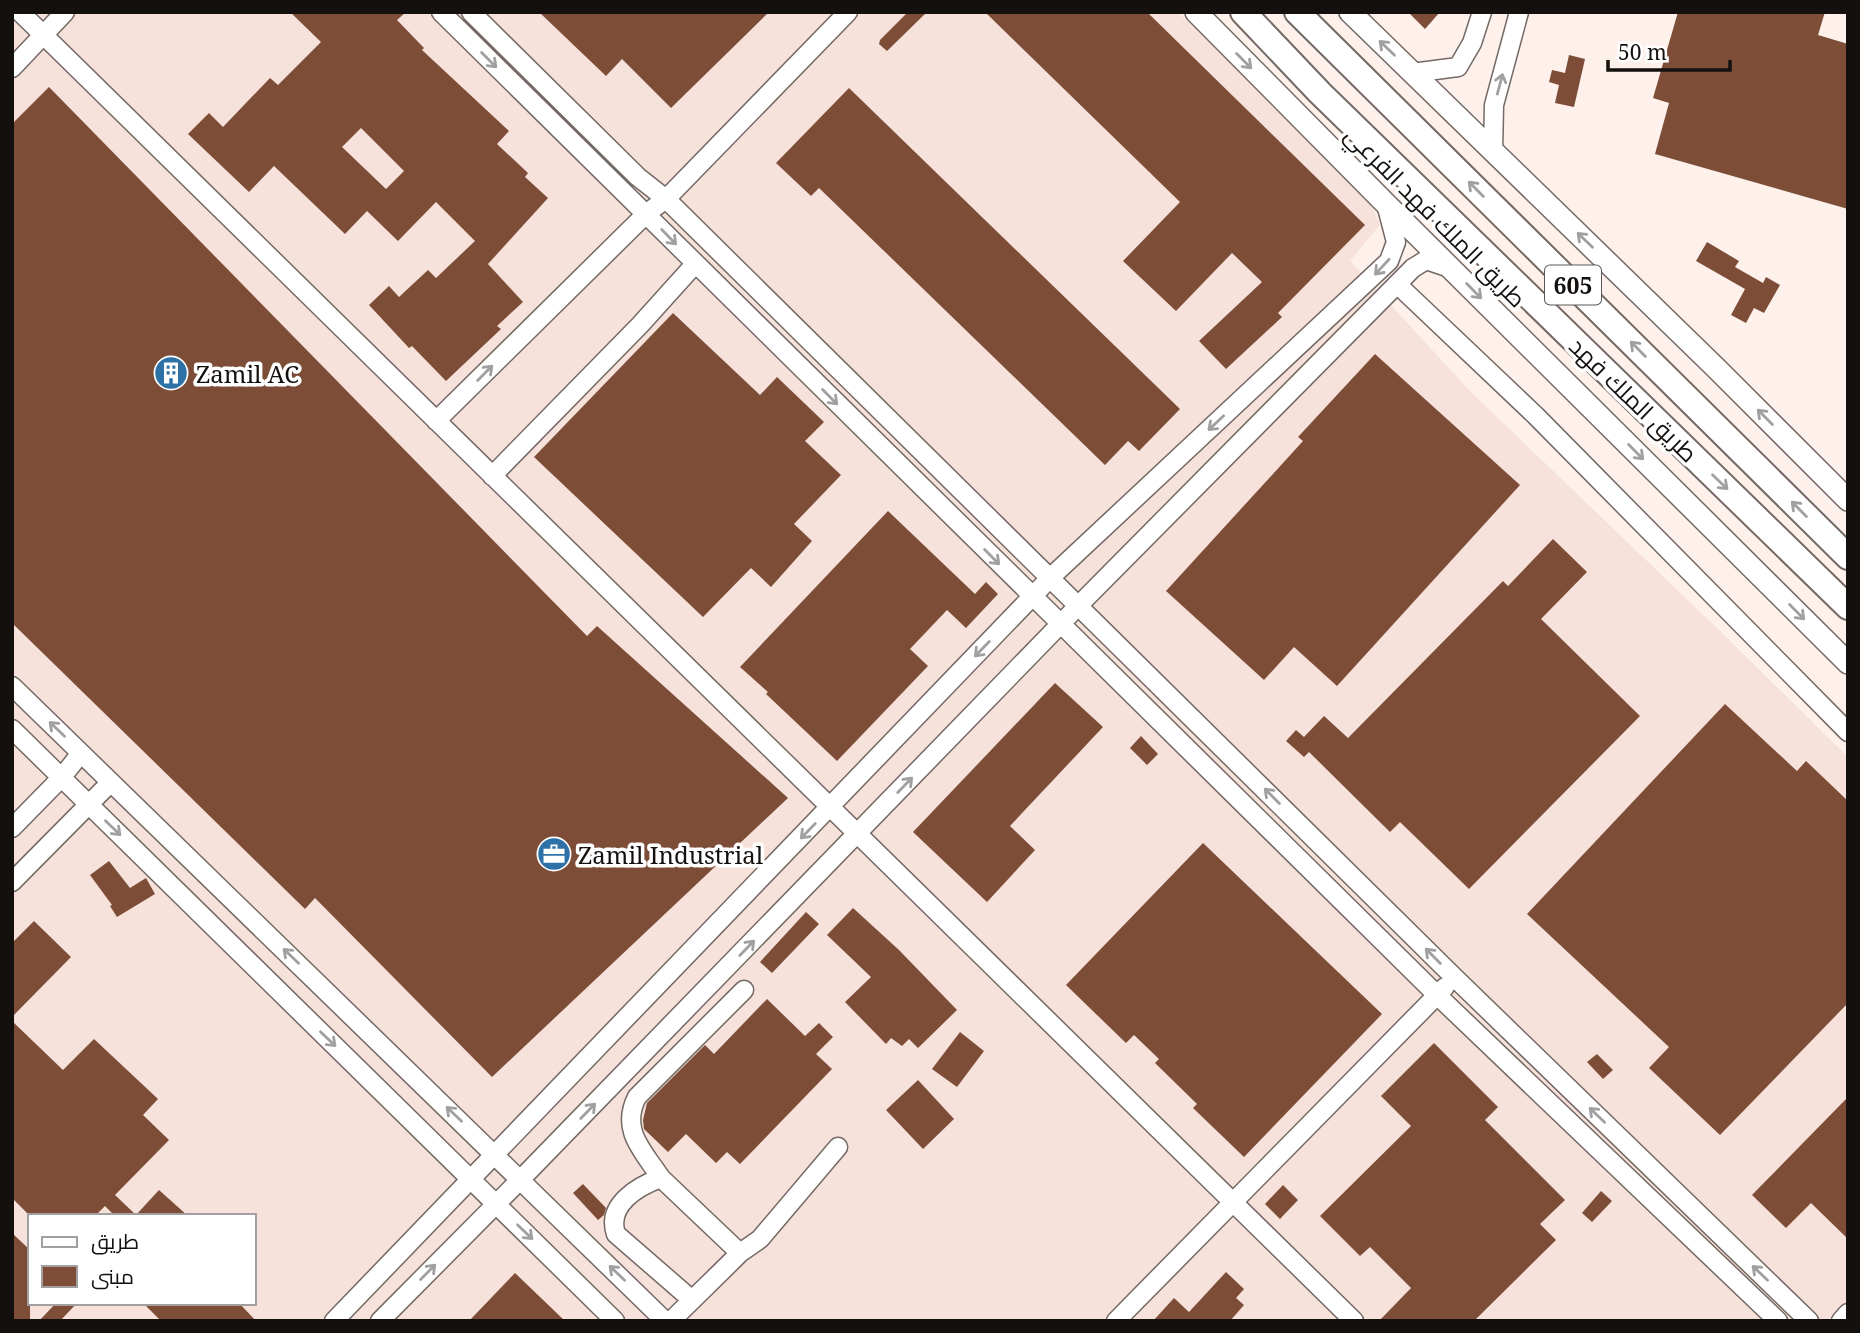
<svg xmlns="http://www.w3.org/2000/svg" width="1860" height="1333" font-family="'Noto Serif',Cairo,serif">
<rect width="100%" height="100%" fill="#fef1ec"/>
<!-- built -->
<path fill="#f6e2da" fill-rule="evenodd" d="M12 12H1178L1369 200 1380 225 1350 261 1472 393 1722 633 1848 757V1321H12ZM30 1216H254V1303H30Z"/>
<!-- building -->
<path fill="#7d4d38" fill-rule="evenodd" d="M290 12H406L397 20 424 48 422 50 509 131 497 144 528 173 525 177 548 198 488 264 523 302 497 326 501 329 446 381 412 346 409 348 369 305 389 286 399 297 428 270 436 278 475 241 436 202 398 241 367 211 345 234 274 166 249 192 188 134 209 113 223 127 270 78 278 85 321 42ZM361 128 404 171 386 189 342 147Z
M539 12H769L671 108 622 59 606 76Z
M908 12H927L887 51 879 44 880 40Z
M985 12H1147L1365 225 1278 313 1282 317 1226 369 1199 341 1262 282 1232 253 1176 311 1123 261 1180 202Z
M1408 12H1440L1425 29Z
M1678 12H1825L1818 35 1848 44V209L1655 154 1669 103 1653 98Z
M1569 55 1585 59 1574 107 1555 103 1559 85 1549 82 1552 70 1565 73Z
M49 87 587 636 597 626 788 798 492 1077 315 898 305 909 12 623V124Z
M849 88 1180 409 1139 451 1128 441 1105 465 819 188 811 196 776 163Z
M1707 242 1739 261 1735 267 1763 283 1766 277 1780 285 1764 313 1754 308 1746 323 1731 315 1745 289 1696 261Z
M673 313 760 395 777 377 824 422 805 441 841 475 794 524 812 541 771 587 751 568 703 617 534 457Z
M1375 354 1520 485 1337 686 1294 647 1264 680 1166 591 1303 441 1298 437Z
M888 511 975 594 986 582 998 594 966 628 947 610 910 649 928 666 837 761 766 694 768 692 740 667Z
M1553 539 1587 572 1541 619 1640 716 1469 889 1400 822 1390 832 1309 752 1304 757 1286 741 1296 730 1304 737 1324 716 1348 738 1503 581 1508 586Z
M1055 683 1103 727 1010 826 1035 850 987 902 913 832Z
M1725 704 1797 771 1806 761 1848 801V1003L1720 1135 1649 1068 1669 1047 1527 914Z
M1141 736 1158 754 1147 765 1130 748Z
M1203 843 1382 1014 1244 1157 1193 1108 1197 1104 1155 1063 1159 1059 1134 1035 1126 1043 1066 985Z
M109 861 130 888 146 878 155 894 117 917 110 906 112 905 90 875Z
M853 908 899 950 957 1010 918 1048 909 1039 902 1046 891 1038 886 1044 845 1002 871 977 827 935Z
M806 912 819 924 772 973 760 962Z
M34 921 71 957 12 1017V943Z
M767 999 805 1036 819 1023 833 1037 816 1054 832 1069 740 1164 727 1152 716 1163 686 1134 668 1152 644 1129 643 1120 647 1103 705 1045 714 1054Z
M12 1021 63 1070 94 1039 158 1099 143 1115 169 1140 115 1195 136 1215 159 1190 188 1216H115L105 1206 95 1216H30L12 1198Z
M960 1032 984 1051 957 1087 932 1069Z
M1434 1043 1498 1107 1485 1120 1565 1200 1540 1224 1556 1240 1474 1321H1379L1411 1288 1370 1247 1360 1256 1320 1216 1411 1126 1381 1096Z
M1597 1054 1613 1070 1603 1079 1587 1062Z
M918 1080 954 1119 923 1149 886 1110Z
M1848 1097V1239L1811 1203 1786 1228 1752 1195Z
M583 1184 606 1208 604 1215 598 1220 573 1193Z
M1283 1185 1298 1200 1280 1219 1265 1204Z
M1601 1191 1612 1201 1592 1222 1582 1213Z
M12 1233 30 1250V1321H12Z
M1226 1272 1244 1289 1236 1298 1244 1305 1230 1321H1153L1174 1298 1189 1312Z
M515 1273 565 1321H469Z
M56 1303H77L60 1321H39Z
M143 1303H239L256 1321H161Z"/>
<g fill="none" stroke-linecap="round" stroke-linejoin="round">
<!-- minor casing -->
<g stroke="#746964" stroke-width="21">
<path id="minor" d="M20 12 1354 1321
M441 12 1438 996 1778 1321
M471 12 638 177 666 199 1454 977 1809 1321
M12 68 65 12
M1412 73 1458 67 1472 43 1482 12
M1493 152 1494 105 1519 12
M1398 285 1535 415 1848 732
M436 421 647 213 666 199 848 12
M492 476 640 325 695 264
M12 686 665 1321
M12 729 615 1321
M12 828 62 777 81 753
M12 882 111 782
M661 1178C643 1151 620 1130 637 1097L744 990
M740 1253 760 1239 838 1147
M334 1321 1051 577 1389 261 1396 242 1386 204
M380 1321 521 1179 1079 605 1413 268 1426 260 1450 268
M671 1321C694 1298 717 1276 740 1253L661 1178C638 1186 606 1205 616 1234L692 1300
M1116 1321 1445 987
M1841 1321 1848 1313"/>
</g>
<!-- major casing -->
<g stroke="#746964" stroke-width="24">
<path id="major" d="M1196 12 1386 204 1848 663
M1350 12 1716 368 1848 500"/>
</g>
<!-- highway casing -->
<g stroke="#746964" stroke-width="28">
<path id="highway" d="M1243 12 1320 93 1848 607
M1297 12 1848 557"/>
</g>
<!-- minor -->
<use href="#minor" stroke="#fff" stroke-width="18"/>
<!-- major -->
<use href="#major" stroke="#fff" stroke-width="21"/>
<!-- highway -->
<use href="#highway" stroke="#fff" stroke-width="24"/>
</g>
<!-- one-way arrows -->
<defs><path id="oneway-shaft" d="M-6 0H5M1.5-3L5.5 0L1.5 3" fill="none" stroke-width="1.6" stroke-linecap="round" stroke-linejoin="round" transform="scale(1.75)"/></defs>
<g stroke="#a19f9f">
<use href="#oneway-shaft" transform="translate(1387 48) rotate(-136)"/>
<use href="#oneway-shaft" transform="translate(489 60) rotate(45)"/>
<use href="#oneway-shaft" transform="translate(1244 61) rotate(45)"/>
<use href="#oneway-shaft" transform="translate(1500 84) rotate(-75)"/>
<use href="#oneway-shaft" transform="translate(1476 189) rotate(-135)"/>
<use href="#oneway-shaft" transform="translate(669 237) rotate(46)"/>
<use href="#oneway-shaft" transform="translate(1585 240) rotate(-136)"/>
<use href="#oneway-shaft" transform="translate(1382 267) rotate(133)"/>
<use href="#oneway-shaft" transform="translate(1474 291) rotate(45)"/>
<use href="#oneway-shaft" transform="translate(1638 349) rotate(-135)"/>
<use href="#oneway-shaft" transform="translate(485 373) rotate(-45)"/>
<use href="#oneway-shaft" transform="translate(830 397) rotate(45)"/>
<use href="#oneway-shaft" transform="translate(1765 417) rotate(-135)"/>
<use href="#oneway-shaft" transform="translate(1216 423) rotate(137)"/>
<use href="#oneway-shaft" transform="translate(1636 452) rotate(45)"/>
<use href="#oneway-shaft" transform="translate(1720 482) rotate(44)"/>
<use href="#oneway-shaft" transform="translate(1799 509) rotate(-135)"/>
<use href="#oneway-shaft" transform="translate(992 557) rotate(45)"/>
<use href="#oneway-shaft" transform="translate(1797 612) rotate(45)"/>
<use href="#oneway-shaft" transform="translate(982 649) rotate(134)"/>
<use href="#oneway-shaft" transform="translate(57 729) rotate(-136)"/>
<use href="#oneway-shaft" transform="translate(905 785) rotate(-46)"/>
<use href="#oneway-shaft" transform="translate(1272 796) rotate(-135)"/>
<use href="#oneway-shaft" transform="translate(113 828) rotate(44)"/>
<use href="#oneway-shaft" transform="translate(808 831) rotate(134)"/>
<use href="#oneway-shaft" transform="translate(747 948) rotate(-46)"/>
<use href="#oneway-shaft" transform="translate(291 956) rotate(-136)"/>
<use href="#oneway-shaft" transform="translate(1433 956) rotate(-135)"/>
<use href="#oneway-shaft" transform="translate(328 1039) rotate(44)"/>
<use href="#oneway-shaft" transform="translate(588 1111) rotate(-46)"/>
<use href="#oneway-shaft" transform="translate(454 1114) rotate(-136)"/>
<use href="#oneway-shaft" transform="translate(1597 1115) rotate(-136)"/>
<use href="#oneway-shaft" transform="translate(525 1232) rotate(44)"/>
<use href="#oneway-shaft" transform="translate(428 1272) rotate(-45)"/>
<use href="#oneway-shaft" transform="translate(617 1273) rotate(-136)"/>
<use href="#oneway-shaft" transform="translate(1760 1273) rotate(-136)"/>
</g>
<!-- icons -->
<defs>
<g id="building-disc" transform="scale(1.75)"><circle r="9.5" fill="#2d71a7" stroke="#fff"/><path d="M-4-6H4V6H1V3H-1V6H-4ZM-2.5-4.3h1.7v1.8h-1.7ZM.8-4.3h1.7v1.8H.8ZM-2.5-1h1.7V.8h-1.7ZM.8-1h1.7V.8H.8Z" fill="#fff"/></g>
<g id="office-disc" transform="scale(1.75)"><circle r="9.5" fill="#2d71a7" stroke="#fff"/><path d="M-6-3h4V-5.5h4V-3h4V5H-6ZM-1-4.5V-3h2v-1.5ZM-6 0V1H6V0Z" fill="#fff"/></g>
</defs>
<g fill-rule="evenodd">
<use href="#building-disc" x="171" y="373"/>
<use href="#office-disc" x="554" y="854"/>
</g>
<g text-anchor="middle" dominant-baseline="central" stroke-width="7" stroke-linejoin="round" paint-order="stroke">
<!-- shield labels -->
<rect fill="#fff" stroke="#5a5856" stroke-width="2" x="1545" y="265.5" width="56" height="39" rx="5"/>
<g font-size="23" font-weight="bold" fill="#14100e">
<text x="1573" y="285">605</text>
</g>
<!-- street labels -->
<g font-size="24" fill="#14100e" stroke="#fff">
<text transform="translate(1436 216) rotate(45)">طريق الملك فهد الفرعي</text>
<text transform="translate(1634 399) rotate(44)">طريق الملك فهد</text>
</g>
<!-- poi labels -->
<g font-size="24" fill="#14100e" stroke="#fff" text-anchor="start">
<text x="196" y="373">Zamil AC</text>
<text x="578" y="854">Zamil Industrial</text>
</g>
</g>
<!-- border -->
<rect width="1860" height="1333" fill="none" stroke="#14100e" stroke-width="28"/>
<!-- legend -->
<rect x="28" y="1214" width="228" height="91" fill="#ffffff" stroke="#a19f9f" stroke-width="2"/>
<rect x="42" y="1237" width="35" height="10" fill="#ffffff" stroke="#a19f9f" stroke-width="2"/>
<text x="91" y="1249" font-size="21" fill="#14100e">طريق</text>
<rect x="42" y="1266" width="35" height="21" fill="#7d4d38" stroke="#a19f9f" stroke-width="2"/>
<text x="91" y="1284" font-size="21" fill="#14100e">مبنى</text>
<!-- scale -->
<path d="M1608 60v10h122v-10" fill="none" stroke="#14100e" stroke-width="3.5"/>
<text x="1618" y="60" font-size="21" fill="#14100e" stroke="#ffffff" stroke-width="5" paint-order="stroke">50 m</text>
</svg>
